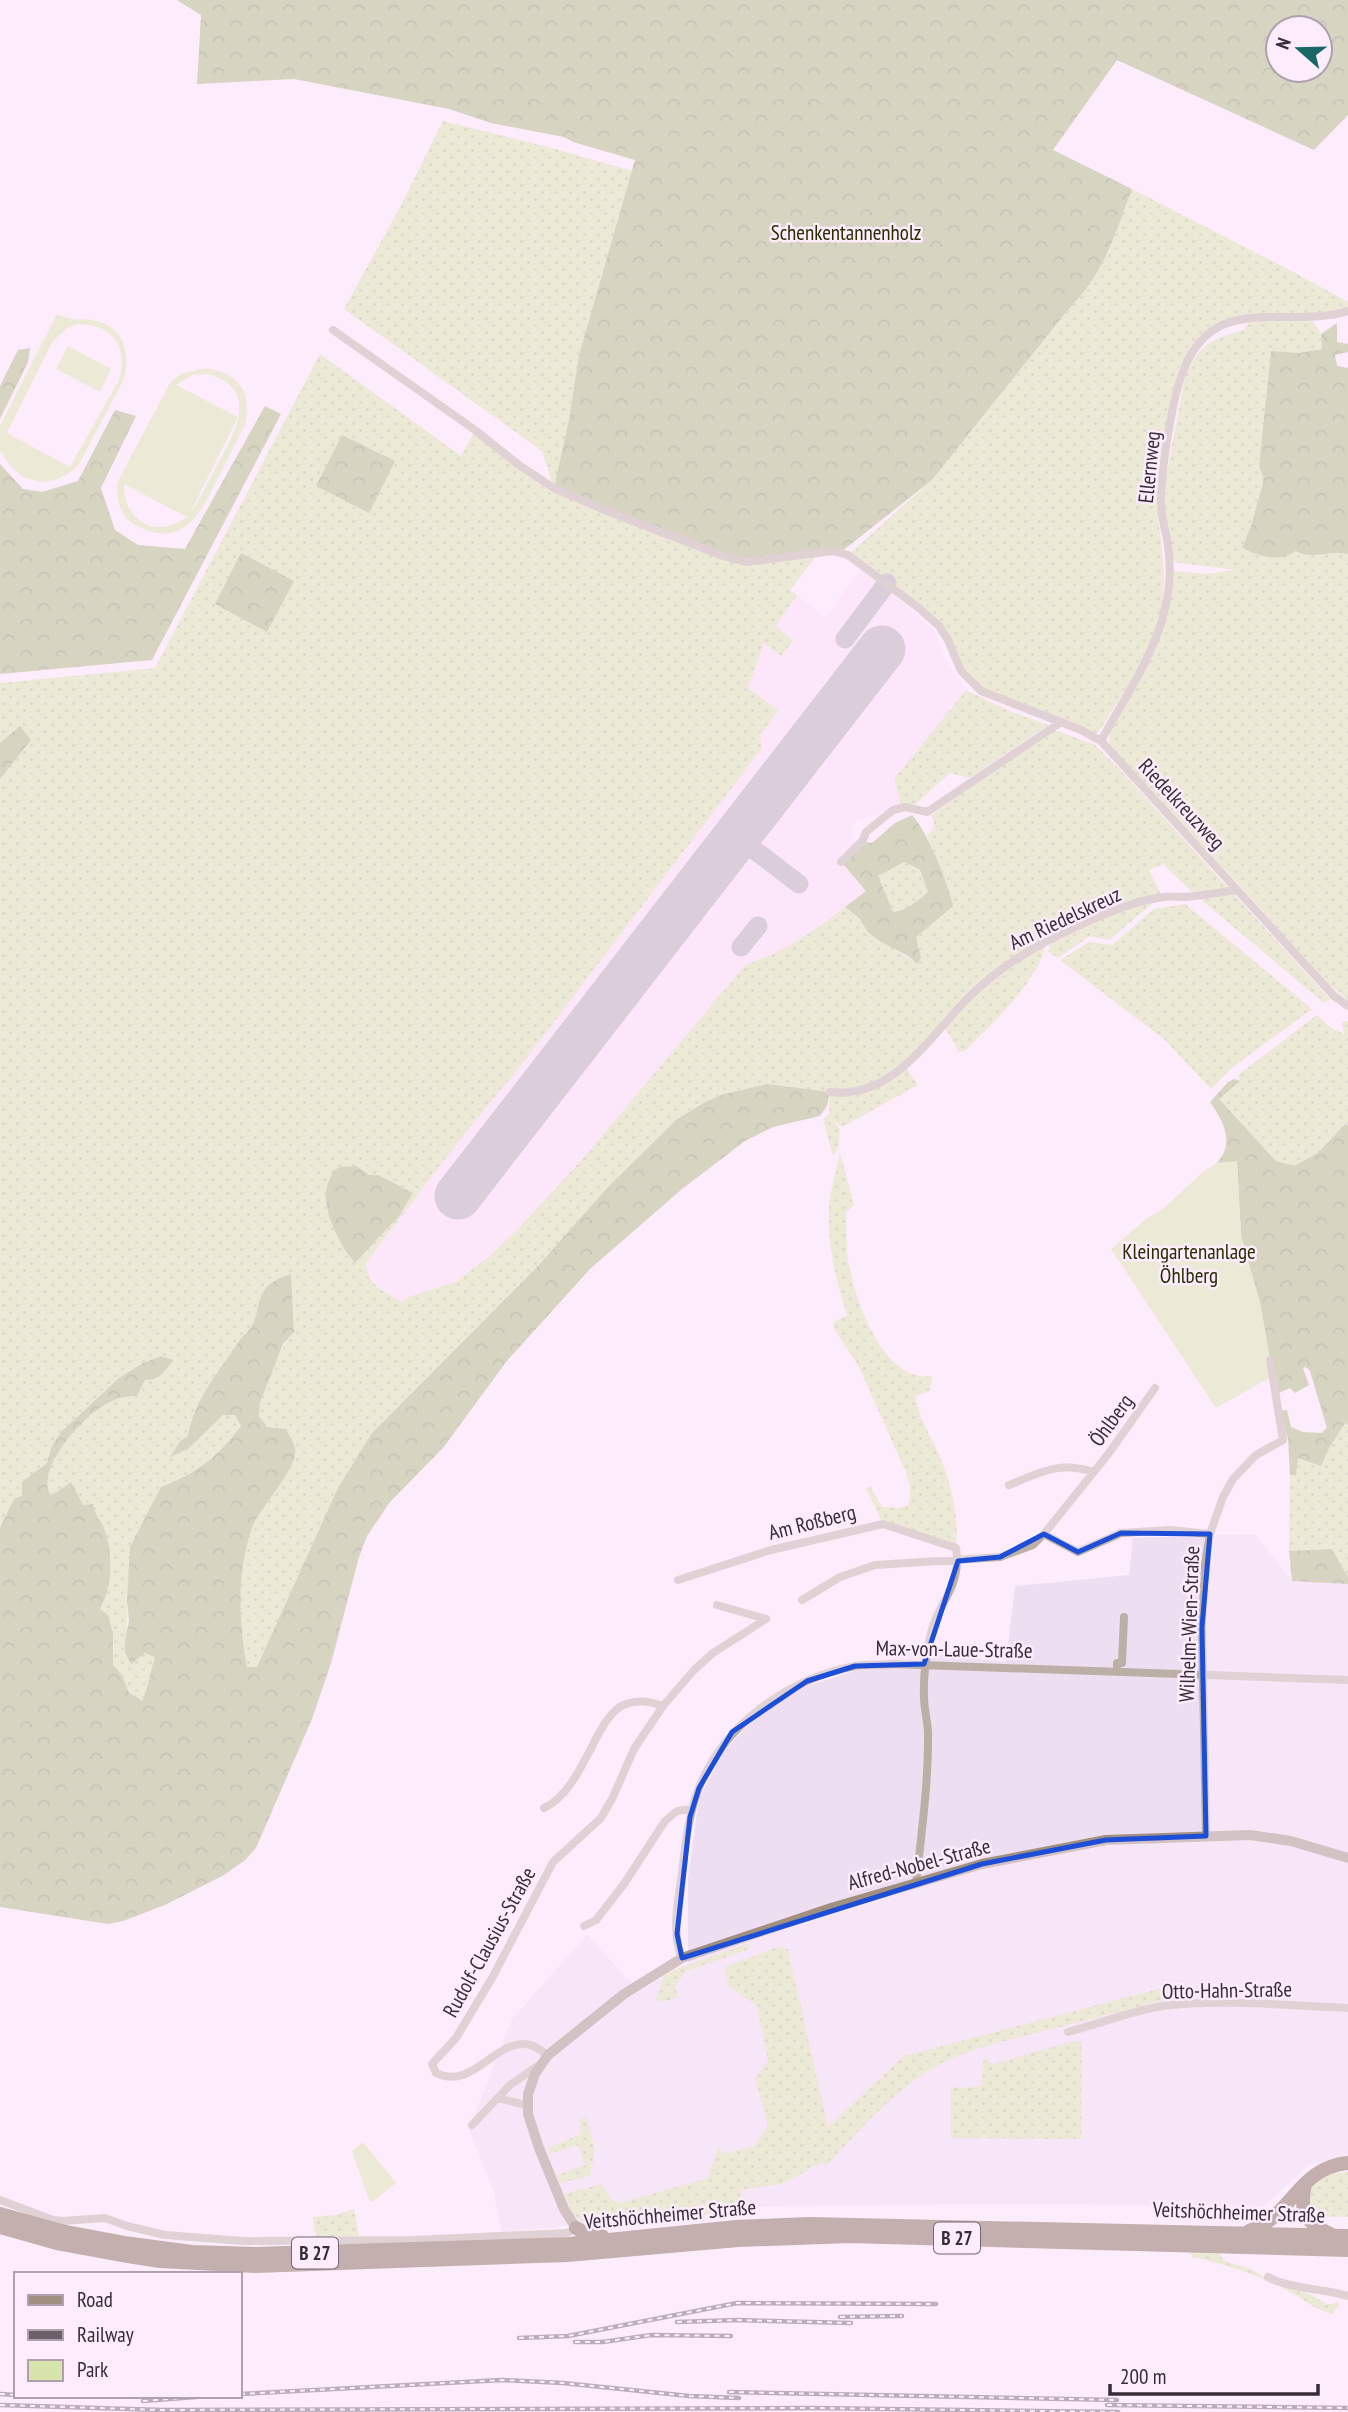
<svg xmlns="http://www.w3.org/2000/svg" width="1348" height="2412" font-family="'PT Sans Narrow',sans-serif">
<defs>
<pattern id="grass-dots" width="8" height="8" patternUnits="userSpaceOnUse" patternTransform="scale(1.75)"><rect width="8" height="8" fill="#d7e4ab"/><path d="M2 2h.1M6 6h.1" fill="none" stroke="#b9c494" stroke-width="1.8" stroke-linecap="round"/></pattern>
<pattern id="forest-crowns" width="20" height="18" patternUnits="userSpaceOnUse" patternTransform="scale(1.75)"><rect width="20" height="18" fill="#a9b57d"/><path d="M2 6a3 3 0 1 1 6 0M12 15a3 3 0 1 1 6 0" fill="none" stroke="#8b9467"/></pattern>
</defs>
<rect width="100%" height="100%" fill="#fdecfb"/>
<!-- industrial -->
<path fill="#eedef1" d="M1255 1534 1292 1581 1348 1584V2156L1310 2164 1264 2206 1006 2204 775 2206 502 2232 493 2189 469 2129 512 2019 587 1935 639 1991 688 1964V1878L699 1799 722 1753 751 1722 795 1690 913 1652 1006 1662 1015 1586 1129 1575 1133 1538Z"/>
<!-- built -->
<path fill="#fbe0f8" d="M860 570 884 587 934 630 944 657 966 690 894 779 901 804 855 822 851 833 866 891 805 937 773 955 745 965 586 1155 518 1229 492 1254 456 1282 407 1297 402 1302 371 1282 366 1274V1263L458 1142 748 689 764 642 797 595 825 618Z"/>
<!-- grass -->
<path fill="url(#grass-dots)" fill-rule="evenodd" d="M443 121 552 148 632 171 579 355 569 420 818 554 790 590 797 595 776 626 793 641 781 656 764 643 748 688 778 710 760 735 762 748 526 1059 458 1142 366 1263C366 1286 385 1291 402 1302L407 1297 456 1282 492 1254 518 1229 586 1155 745 965C787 950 810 934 845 907L859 918 868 931 916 963 919 946 915 937 950 892 927 836C934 828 936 825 931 815L1053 729 1095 745 1124 774 1330 999 1324 1003 1193 893 1163 864 1149 870 1162 897 1172 900 1153 903 1109 940 1090 936 1058 958 1048 952 1050 945 1047 942C1035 986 996 1019 965 1051L959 1052 944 1026 905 1066 918 1085 842 1127 833 1120 840 1129 838 1147 833 1156 823 1119 829 1115 830 1093 767 1084 724 1094 705 1102 676 1120 648 1147 538 1266 372 1433 258 1667 247 1668C239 1622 235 1572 252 1527 260 1505 280 1483 293 1463L275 1427H267L259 1417C260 1391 277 1351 294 1332L291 1274C243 1287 270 1317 241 1338 221 1369 194 1399 188 1436L180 1441 171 1456 188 1449 223 1415H235L241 1426C216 1458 199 1472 161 1487 146 1517 133 1552 129 1586 126 1604 129 1621 125 1640L156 1657C150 1672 149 1686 142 1701 124 1690 126 1680 113 1665 113 1646 117 1621 100 1609 112 1589 113 1549 103 1527 100 1519 90 1513 85 1507 78 1500 75 1491 71 1482L51 1497C34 1470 83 1416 105 1404 116 1398 125 1396 137 1396L145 1380 165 1372 172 1360 161 1356 143 1363 119 1378 62 1431 51 1450 47 1463 22 1482V1496L6 1514 3 1526 0 1528V779L31 740 3 741 0 743V683L155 668 320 354 461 456 475 430 553 486 542 451 344 309 399 209ZM378 1175 412 1193 399 1216 355 1263 347 1255 325 1203Z
M1132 189 1299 275 1348 302V314L1312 320 1321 334 1322 349 1299 353 1271 351 1259 466 1264 479 1251 526 1242 548C1264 557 1273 560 1295 550 1313 560 1329 550 1348 554V1000L1328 984 1239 885 1109 747 1110 731C1141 677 1171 636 1173 571L1207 574 1236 570 1178 563 1173 560 1165 507 1166 477 1186 372C1200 345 1215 337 1244 330L1249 322C1217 327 1193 341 1178 370 1169 412 1157 455 1157 498 1158 536 1169 572 1161 610 1152 654 1123 692 1100 730L1095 734 978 686 961 671 939 626 848 555 932 480 1067 311C1105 272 1113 239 1132 189Z
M966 690 1007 710 1048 725 969 778 950 773 914 806 901 804 894 779Z
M904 862 920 871 928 892C918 901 906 911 893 912L877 876Z
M1185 904 1312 1009 1233 1067 1211 1089 1165 1040 1060 960 1089 942 1112 945 1154 909Z
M1317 1015 1330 1027 1344 1034 1342 1022 1348 1021V1126L1345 1124 1318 1153 1295 1167 1276 1161 1218 1098 1240 1081 1238 1075Z
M840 1153 854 1205 846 1212C847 1225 846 1238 847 1251 850 1286 876 1366 916 1375 921 1377 927 1376 932 1376L930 1391 915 1396C919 1418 931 1437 940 1457 952 1486 959 1517 956 1548L883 1524 866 1488 870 1486 882 1507 898 1508 907 1506 910 1500V1488L906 1472 859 1367 835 1330 833 1323 847 1315C836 1281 827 1244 829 1207 830 1189 837 1170 840 1153Z
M1345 1423 1348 1425V1577L1332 1549 1289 1551 1290 1474 1295 1476 1298 1458 1321 1466 1328 1450Z
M749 1943 747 1950 686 1971 676 1985 677 1998 661 2002 656 2000 664 1976 674 1970Z
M778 1947 788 1949 828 2127 904 2056 1185 1982 1188 1994 986 2046C968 2052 951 2057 935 2067 893 2091 859 2131 826 2166L822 2162 782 2184 741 2190 740 2211 590 2228 574 2215 564 2194 602 2184 611 2200 620 2203 708 2178 718 2148H720L722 2154 754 2146 768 2126 755 2078 768 2060 757 2006 728 1986 725 1967Z
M1082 2041 1081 2139 951 2138V2087L965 2088 982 2085 983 2061 988 2057 990 2065 1070 2042Z
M586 2116 595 2150 590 2176 560 2183 557 2175 585 2165 578 2145 550 2154 548 2148 581 2134 580 2120Z
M1348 2172V2217L1311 2216C1309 2209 1306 2200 1308 2193 1313 2177 1334 2173 1348 2172Z
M354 2209 359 2236H316L313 2217 336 2215Z
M1189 2251 1219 2253 1224 2261 1249 2268 1270 2281 1298 2288 1327 2304H1333L1338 2301 1339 2305 1332 2314C1314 2310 1300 2296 1283 2288 1255 2274 1224 2264 1193 2257Z"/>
<!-- forest -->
<path fill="url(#forest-crowns)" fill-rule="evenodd" d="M177 0H1348V115L1314 150 1117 60 1053 150 1132 189C1113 239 1105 272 1067 311L932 480 841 552 746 562 554 488 569 420 579 355 635 160 573 142 564 137 491 123 449 109 294 79 197 84 201 15ZM1278 28H1320V70H1278Z
M1337 323V342L1348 344V352L1335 355 1337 366 1348 368V554C1329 550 1313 560 1295 551 1280 564 1258 555 1242 548L1251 526 1264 479 1259 466 1271 351 1299 353 1322 349 1321 334Z
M30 348 28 362 0 419V386L18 350Z
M265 406 281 414 152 660 0 674V464L23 489 42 492 78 481 115 410 136 416 101 488 115 530 138 545 185 549Z
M342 435 395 461 369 513 316 486Z
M241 553 294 581 267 632 215 604Z
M20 726 31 740 0 779V743Z
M912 815C928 833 948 882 953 906L916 937 921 958 917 964 908 956 878 940 868 932 859 918 845 907 866 891 843 864 867 842 872 843 895 823ZM904 862 920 870 928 892C918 901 906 911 893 912L878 876Z
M1234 1079 1240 1081 1219 1099 1276 1161 1294 1166 1318 1153 1345 1124 1348 1126V1425L1345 1423 1328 1450 1321 1466 1298 1458 1296 1476 1290 1474 1288 1439 1279 1411 1287 1410 1291 1427 1303 1432 1321 1433 1327 1428 1310 1371 1306 1367 1303 1368 1309 1385 1295 1393 1290 1388 1276 1394 1260 1303 1241 1236 1237 1162 1217 1163C1235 1143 1224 1122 1210 1102L1228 1082Z
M767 1084 830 1092 827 1106 820 1116 773 1127 745 1141 682 1189 590 1269 506 1362 443 1448 390 1502 367 1536 359 1557 331 1663 312 1719 256 1848 245 1860 224 1875 165 1905 123 1921 108 1924 0 1907V1528L14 1499 22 1496V1482L47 1463 52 1446 62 1431 119 1378 143 1363 161 1356 173 1360C165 1372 159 1380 145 1380L137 1396C125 1396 116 1398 106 1404 83 1416 34 1470 51 1496L71 1482 83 1505 93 1504C95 1517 100 1518 104 1528 113 1552 113 1587 100 1609L108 1615 113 1633V1665L121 1674 129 1692 142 1701C149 1686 150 1672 155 1657L145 1653 131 1664 125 1652V1640L129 1621 127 1601 130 1547 161 1487C199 1472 216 1458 241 1426L235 1415H223L188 1449 170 1457 180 1441 188 1436C194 1399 221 1369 241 1338 270 1316 243 1288 291 1274L294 1332 283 1344 260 1403 259 1416 267 1427 286 1429C289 1435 294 1443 295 1449 299 1467 259 1508 252 1528 236 1573 239 1622 247 1667H257L338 1488 372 1433 538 1266 609 1186 676 1120 705 1102 724 1094Z
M356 1166 369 1175H378L413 1193 399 1216 355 1263C342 1250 323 1211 326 1192 327 1185 330 1178 333 1171L340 1167Z
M1332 1549 1348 1577V1584L1292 1581 1289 1551Z"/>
<!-- green -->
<path fill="#d7e4ab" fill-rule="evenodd" d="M57 314C74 322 80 317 96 321 125 328 130 353 124 379L78 466 68 474 56 480 41 482 23 477 11 467 0 450V426ZM77 324C112 324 129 346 119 380L70 467 7 433 53 341 66 329Z
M68 346 111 369 100 392 56 369Z
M205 368C239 373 252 391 245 425 236 443 227 460 218 478 201 512 185 549 139 527 120 518 117 502 117 483L170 383 181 374ZM207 374C264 389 232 437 215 469 207 483 200 500 190 513L238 417 176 385 192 375ZM124 485V484L187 517C157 539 124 523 124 485Z
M1237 1161 1241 1236 1260 1303 1273 1376 1216 1408 1111 1249 1146 1219 1164 1208 1204 1171 1217 1163Z
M363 2142 396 2183 372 2202 369 2200 352 2151Z"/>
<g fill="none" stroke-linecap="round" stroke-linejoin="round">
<!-- taxiway -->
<path stroke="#b4a6b2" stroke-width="19" d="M845 639 887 583
M853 666 863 673
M736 836 799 884
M741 947 758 926"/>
<!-- runway -->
<path stroke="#b4a6b2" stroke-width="47" d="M458 1196 882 649"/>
<!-- street -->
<path stroke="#bcafa5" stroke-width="8" d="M333 330 475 430 519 465 554 488 607 511 723 556 746 562 833 551 848 555 920 609 939 626 948 640 961 671 981 691 1081 730 1101 741 1334 996 1348 1006
M1101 741C1123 700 1156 653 1165 608 1170 588 1171 566 1168 545 1166 531 1161 518 1161 503 1161 471 1173 385 1189 358 1196 345 1208 332 1222 325 1261 309 1308 324 1348 311
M841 862 863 840 866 832 893 810 905 807 927 812 1061 722
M830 1092C893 1100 930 1036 969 997 992 974 1019 956 1047 941 1078 925 1129 901 1163 897 1170 896 1177 897 1184 897 1202 896 1220 892 1237 890
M1009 1485C1042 1472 1058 1461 1094 1472
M1044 1534 1109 1453 1155 1388
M678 1580 771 1550 883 1524 956 1548C962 1587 939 1600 931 1633 926 1655 923 1675 924 1697 924 1711 929 1725 928 1739 928 1788 921 1836 916 1884
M802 1600 840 1577 875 1565 1000 1557 1033 1545 1044 1534 1078 1552 1121 1533 1170 1530 1210 1534
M717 1605 766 1619
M1117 1671V1663H1122L1124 1617
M544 1808C585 1789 595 1714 626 1704 639 1699 651 1702 663 1706
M1206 1836 1202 1627 1205 1564 1210 1534 1223 1497 1233 1479 1256 1455 1283 1440 1270 1360
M584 1926 596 1920 624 1884 665 1821 677 1811 692 1809
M682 1958C671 1935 678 1899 682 1874 685 1846 688 1817 698 1790 723 1725 787 1679 855 1666 867 1664 880 1665 892 1664L1348 1680
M1068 2032C1102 2023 1136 2009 1171 2005 1229 1999 1290 2006 1348 2008
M548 2055C540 2050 532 2043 523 2044 491 2045 471 2090 436 2073L432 2064 456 2038 492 1978 553 1862 601 1818 613 1797 634 1749 663 1706 694 1670 713 1653 766 1619
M498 2098 526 2105
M472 2125 510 2085 539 2065
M0 2200 53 2220 63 2221 105 2218 127 2226 165 2235 243 2241 415 2240 567 2233 576 2228
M1268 2277C1286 2288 1325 2289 1348 2296"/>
<!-- secondary -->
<path stroke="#a18f80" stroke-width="10" d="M576 2228 564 2209 539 2148 528 2114V2094L535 2074 548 2055 624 1994 682 1958 831 1908 982 1864 1106 1840 1250 1835 1291 1841 1348 1858"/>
<!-- highway -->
<path stroke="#7c644e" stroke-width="14" d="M1305 2184C1299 2212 1305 2222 1330 2234
M0 2214 65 2232 124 2243 192 2252 255 2254 569 2244 736 2227 809 2224 1348 2236
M0 2227 57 2243 128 2256 160 2261 255 2266 567 2255 738 2240 850 2236 1348 2250
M576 2228 585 2233 602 2236
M1249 2231C1294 2215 1297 2168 1348 2163"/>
<!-- rail casing -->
<g stroke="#6c5f6a" stroke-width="4.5">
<path id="rail" d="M840 2317 902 2316
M677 2322 737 2320 851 2323
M519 2338 568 2336 737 2303 936 2304
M575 2342H603L651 2335 731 2336
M729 2392 1117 2400
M0 2394 16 2395
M240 2394 502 2380 563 2383 689 2396 739 2398
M143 2401 209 2396
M0 2405 162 2410 813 2408 1118 2412
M1107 2405 1348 2408"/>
</g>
<!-- rail -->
<use href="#rail" stroke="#fdecfb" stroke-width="2" stroke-dasharray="5" stroke-linecap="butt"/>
</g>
<!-- marked area -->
<path d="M0 0H1348V2412H0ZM1121 1533 1210 1534 1202 1627 1206 1836 1106 1840 982 1864 682 1958 677 1934 690 1817 699 1788 732 1732 807 1681 855 1666 924 1664 958 1561 1000 1557 1044 1534 1078 1552Z" fill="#fdecfb" fill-opacity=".55" fill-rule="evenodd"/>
<path fill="none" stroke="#1d4ed8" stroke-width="5" stroke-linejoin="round" d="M1121 1533 1210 1534 1202 1627 1206 1836 1106 1840 982 1864 682 1958 677 1934 690 1817 699 1788 732 1732 807 1681 855 1666 924 1664 958 1561 1000 1557 1044 1534 1078 1552Z"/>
<g text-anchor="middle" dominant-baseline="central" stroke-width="5" stroke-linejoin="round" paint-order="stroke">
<!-- shield labels -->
<g fill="#fdecfb" stroke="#736672" stroke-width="2">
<rect x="934" y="2222.5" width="46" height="31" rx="5"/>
<rect x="292" y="2237.5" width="46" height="31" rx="5"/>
</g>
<g font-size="19" font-weight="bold" fill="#382d37">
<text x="957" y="2238">B 27</text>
<text x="315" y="2253">B 27</text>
</g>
<!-- park labels -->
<g font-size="21" fill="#272e02" stroke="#fdecfb">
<text x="846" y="232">Schenkentannenholz</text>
<text x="1189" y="1251">Kleingartenanlage<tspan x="1189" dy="24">Öhlberg</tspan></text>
</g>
<!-- street labels -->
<g font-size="21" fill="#382d37" stroke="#fdecfb">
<text transform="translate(1149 467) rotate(-84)">Ellernweg</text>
<text transform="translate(1182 804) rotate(47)">Riedelkreuzweg</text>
<text transform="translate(1065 918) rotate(-25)">Am Riedelskreuz</text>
<text transform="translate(1111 1420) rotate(-54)">Öhlberg</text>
<text transform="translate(812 1522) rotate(-14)">Am Roßberg</text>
<text transform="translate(1189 1624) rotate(-88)">Wilhelm-Wien-Straße</text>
<text transform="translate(954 1649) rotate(1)">Max-von-Laue-Straße</text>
<text transform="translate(919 1864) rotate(-15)">Alfred-Nobel-Straße</text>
<text transform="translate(489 1942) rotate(-61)">Rudolf-Clausius-Straße</text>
<text transform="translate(1227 1990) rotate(-1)">Otto-Hahn-Straße</text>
<text transform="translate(1239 2212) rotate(2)">Veitshöchheimer Straße</text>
<text transform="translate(670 2214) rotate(-5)">Veitshöchheimer Straße</text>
</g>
</g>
<!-- legend -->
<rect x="14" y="2272" width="228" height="126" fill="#fdecfb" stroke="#aea0ad" stroke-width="2"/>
<rect x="28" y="2295" width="35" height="10" fill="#a18f80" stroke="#aea0ad" stroke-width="2"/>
<text x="77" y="2307" font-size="21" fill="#382d37">Road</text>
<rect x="28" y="2330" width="35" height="10" fill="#6c5f6a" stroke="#aea0ad" stroke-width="2"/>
<text x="77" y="2342" font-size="21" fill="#382d37">Railway</text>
<rect x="28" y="2360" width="35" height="21" fill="#d7e4ab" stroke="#aea0ad" stroke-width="2"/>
<text x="77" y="2377" font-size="21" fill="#382d37">Park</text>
<!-- north arrow -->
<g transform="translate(1299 49) rotate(290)"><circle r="33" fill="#fdecfb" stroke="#aea0ad" stroke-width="2"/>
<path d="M0-5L12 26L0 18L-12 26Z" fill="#196766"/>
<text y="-10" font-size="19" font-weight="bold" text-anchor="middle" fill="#382d37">N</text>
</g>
<!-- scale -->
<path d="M1110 2384v10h208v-10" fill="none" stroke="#382d37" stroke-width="3.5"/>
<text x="1120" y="2384" font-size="21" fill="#382d37" stroke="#fdecfb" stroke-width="5" paint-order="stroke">200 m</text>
</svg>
